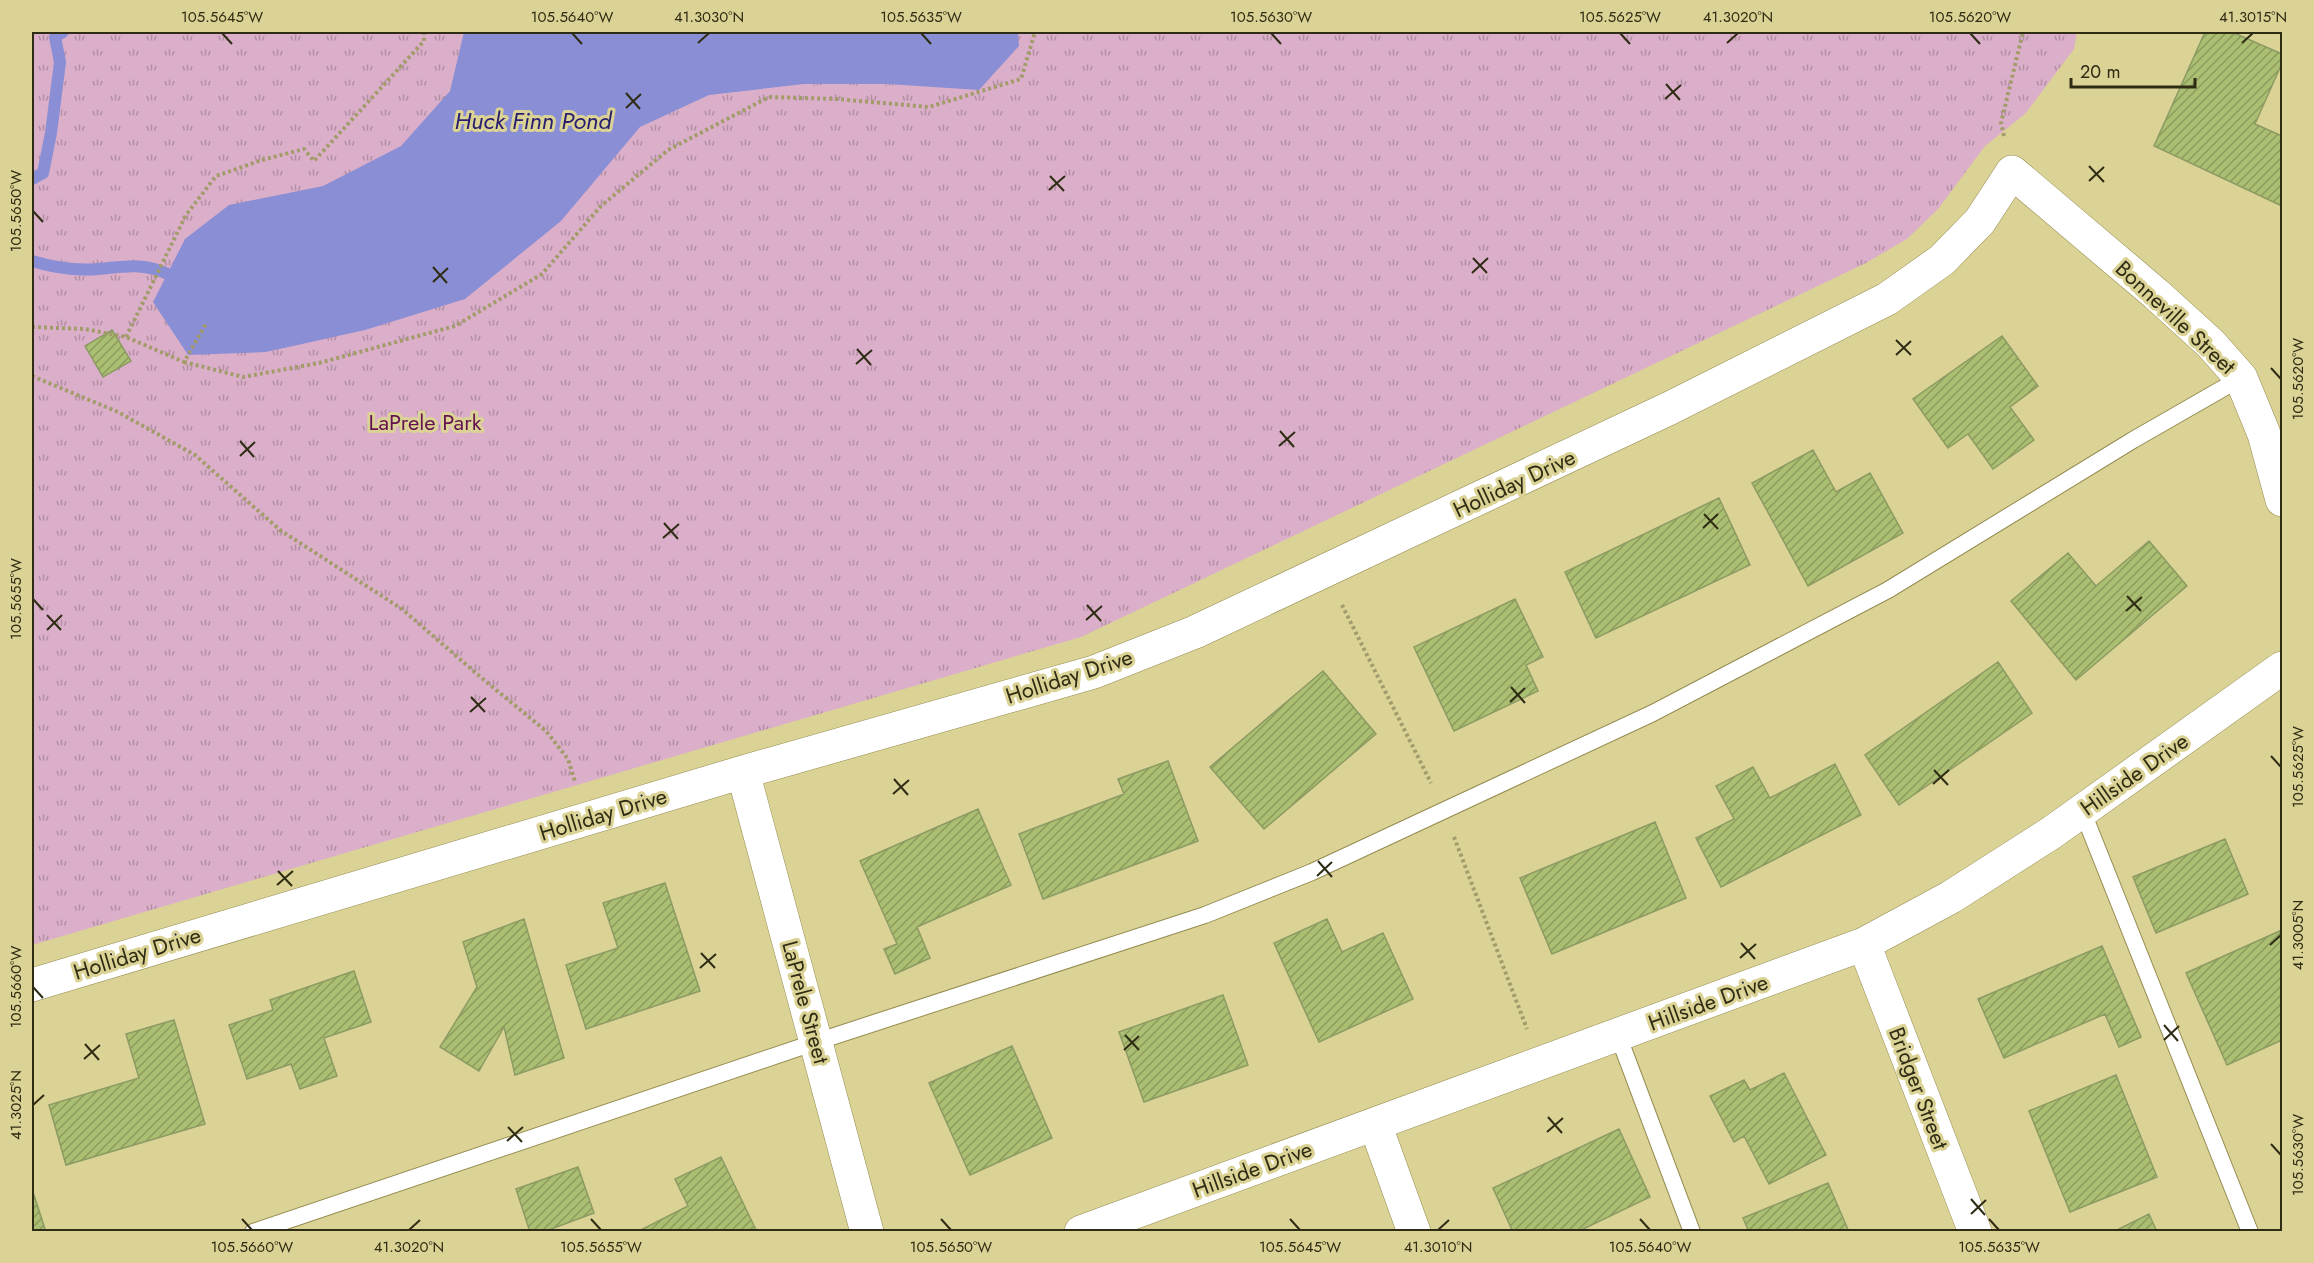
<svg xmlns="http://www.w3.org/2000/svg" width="2314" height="1263" font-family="Jost,sans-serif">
<defs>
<pattern id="park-tufts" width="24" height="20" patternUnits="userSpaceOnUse" patternTransform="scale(1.5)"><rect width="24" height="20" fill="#dbafca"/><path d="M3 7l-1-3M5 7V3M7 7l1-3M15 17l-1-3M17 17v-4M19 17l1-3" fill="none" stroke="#b28fa3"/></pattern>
<pattern id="building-hatch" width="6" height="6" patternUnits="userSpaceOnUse" patternTransform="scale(1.5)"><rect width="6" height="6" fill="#abbf72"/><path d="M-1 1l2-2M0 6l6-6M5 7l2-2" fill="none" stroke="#8c9b5c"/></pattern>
</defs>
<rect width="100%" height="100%" fill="#dbd295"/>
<!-- park -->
<path fill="url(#park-tufts)" d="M32 32H2077L2074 49 2025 114 1985 146 1938 209 1907 239 1866 263 1081 637 32 945Z"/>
<!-- water -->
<path fill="#8a8ed4" d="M464 32H1018L1019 46 979 90 887 84H804L709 95 640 127 561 221 465 299 365 330 266 352 188 355 153 302 185 239 229 205 323 186 401 146 450 91Z"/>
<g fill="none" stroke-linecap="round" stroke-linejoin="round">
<!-- stream -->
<path stroke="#8a8ed4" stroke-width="12" d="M32 179 43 173 51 133 60 62 55 37 63 32
M32 261C52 267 76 271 98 269 123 267 143 262 168 274"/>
</g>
<!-- building -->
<path fill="url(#building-hatch)" stroke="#8c9b63" stroke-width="1.5" d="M2205 32H2232L2282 54V63L2255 124 2282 136V206L2154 146Z
M112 330 131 361 103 377 85 346Z
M2002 336 2038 386 2010 407 2034 440 1993 469 1968 434 1948 448 1913 399Z
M1813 450 1836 492 1870 473 1903 533 1808 586 1752 483Z
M1719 498 1750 565 1596 638 1565 572Z
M2149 541 2187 586 2076 680 2011 601 2068 553 2096 586Z
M1515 599 1543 657 1526 665 1538 691 1454 731 1414 647Z
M1998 662 2032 713 1899 805 1865 755Z
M1323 671 1376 734 1264 829 1210 767Z
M1168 761 1198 841 1043 899 1019 834 1124 794 1118 779Z
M1835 764 1861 815 1721 887 1696 838 1734 819 1716 786 1753 767 1770 798Z
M978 809 1011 885 917 927 930 958 895 974 884 949 897 944 860 861Z
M1655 822 1686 898 1552 954 1520 878Z
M2225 839 2248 894 2156 933 2133 877Z
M665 883 700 991 586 1029 566 965 618 948 603 903Z
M524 919 564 1058 515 1075 504 1027 479 1071 440 1047 477 987 463 942Z
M1327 919 1342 952 1383 933 1413 999 1319 1042 1274 943Z
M2282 930V1040L2227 1065 2186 973Z
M2102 946 2141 1037 2119 1047 2105 1014 2004 1058 1978 999Z
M354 971 371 1022 324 1038 337 1076 300 1089 291 1064 247 1079 229 1025 273 1010 270 1000Z
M1223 995 1248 1065 1144 1102 1119 1032Z
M174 1020 205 1124 66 1165 49 1105 139 1078 126 1034Z
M1012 1046 1052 1138 970 1175 929 1083Z
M1784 1073 1826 1155 1769 1184 1744 1136 1734 1142 1710 1096 1744 1080 1750 1090Z
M2116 1075 2157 1177 2070 1212 2029 1111Z
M1619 1129 1650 1197 1577 1232H1513L1493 1188Z
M721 1157 757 1232H637L688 1206 675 1179Z
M578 1167 594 1213 543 1232H530L516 1189Z
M1828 1183 1849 1232H1749L1743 1218Z
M32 1189 46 1232H32Z
M2149 1214 2157 1232H2113Z"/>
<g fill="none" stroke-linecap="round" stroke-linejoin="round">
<!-- service casing -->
<g stroke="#958c52" stroke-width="18">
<path id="service" d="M2082 810 2250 1232
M1618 1035 1692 1232
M253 1232 816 1042 1205 915 1312 872 1653 713 1888 590 2133 440 2241 378"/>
</g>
<!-- minor casing -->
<g stroke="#958c52" stroke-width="34">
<path id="minor" d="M743 772 867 1232
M1864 944 1975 1232
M32 985 743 772 1094 672 1195 632 1670 408 1887 299 1942 260 1980 221 2012 172 2156 294 2211 344 2241 378 2264 434 2282 500
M1375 1124 1414 1232
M1081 1232 1864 944 1951 897 2051 833 2282 668"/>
</g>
<!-- path -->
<path stroke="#a29b6a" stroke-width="4" stroke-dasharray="3 3" stroke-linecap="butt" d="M2004 136 2001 123 2023 32
M32 327 85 329 126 337 184 362 207 322
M126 337 186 215 216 176 262 160 304 149 314 161 424 41V32
M184 362 243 377 319 363 455 326 542 274 601 206 668 150 769 97 837 99 929 107 1021 79 1035 32
M32 376 118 412 195 455 280 530 402 609 484 680 546 731 568 759 575 782
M1342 605 1431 783
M1454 837 1527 1029"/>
<!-- service -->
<use href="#service" stroke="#fff" stroke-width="16"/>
<!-- minor -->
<use href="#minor" stroke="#fff" stroke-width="33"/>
</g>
<!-- ticks -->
<path fill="none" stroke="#2f2c14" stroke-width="2" d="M222 33 232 44M572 33 582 44M921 33 931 44M1271 33 1281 44M1620 33 1630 44M1970 33 1980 44M698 43 709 33M1727 43 1738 33M2242 43 2253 33M1666 84 1680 100M626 93 640 109M1665 99 1681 85M626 108 641 94M2089 166 2104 182M1050 176 1064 191M2089 181 2104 167M1049 190 1065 176M33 211 43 222M1473 258 1487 273M433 267 447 283M1472 273 1488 258M433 282 448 268M1896 340 1911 355M857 349 871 365M1896 355 1911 341M856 364 872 350M2271 368 2281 379M1280 431 1294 447M240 441 254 457M1279 446 1295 432M240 456 255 442M1704 514 1718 529M664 523 678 539M1703 528 1718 514M663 538 679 524M2127 596 2141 611M33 599 43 610M1087 605 1101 621M2126 611 2142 597M47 615 61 630M1086 620 1102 606M47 630 62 615M1511 687 1525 703M471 697 485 712M1510 702 1525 688M470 712 486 698M2271 756 2281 767M1934 770 1948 785M894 779 908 795M1933 784 1949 770M893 794 909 780M1318 861 1332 877M278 871 292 886M1317 876 1332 862M277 885 293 871M1741 943 1755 959M2270 945 2281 935M701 953 715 968M1740 958 1756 944M700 968 716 954M33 987 43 998M2164 1025 2178 1041M1125 1035 1139 1050M2164 1040 2179 1026M85 1044 99 1060M1124 1050 1139 1036M84 1059 100 1045M33 1105 44 1095M1548 1117 1562 1133M508 1127 522 1142M1547 1132 1563 1118M507 1141 523 1127M2271 1144 2281 1155M1971 1199 1985 1215M1971 1214 1986 1200M242 1219 252 1230M591 1219 601 1230M941 1219 951 1230M1290 1219 1300 1230M1640 1219 1650 1230M1989 1219 1999 1230M409 1230 420 1220M1438 1230 1449 1220"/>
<g text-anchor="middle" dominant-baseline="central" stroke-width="6" stroke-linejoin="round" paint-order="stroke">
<!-- street labels -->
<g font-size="22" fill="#2f2c14" stroke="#dbd295">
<text transform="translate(2176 317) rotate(43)">Bonneville Street</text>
<text transform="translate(1514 483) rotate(-25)">Holliday Drive</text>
<text transform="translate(1069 676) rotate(-18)">Holliday Drive</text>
<text transform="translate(2134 774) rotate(-35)">Hillside Drive</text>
<text transform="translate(603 814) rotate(-17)">Holliday Drive</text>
<text transform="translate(137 953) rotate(-17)">Holliday Drive</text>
<text transform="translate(806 1002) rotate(75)">LaPrele Street</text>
<text transform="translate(1708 1002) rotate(-20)">Hillside Drive</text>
<text transform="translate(1919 1088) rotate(69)">Bridger Street</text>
<text transform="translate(1252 1169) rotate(-20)">Hillside Drive</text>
</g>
<!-- park labels -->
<g font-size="22" fill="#651250" stroke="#dbd295">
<text x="425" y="422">LaPrele Park</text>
</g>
<!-- water labels -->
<g font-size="24" font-style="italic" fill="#281e6f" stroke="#dbd295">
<text x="533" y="120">Huck Finn Pond</text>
</g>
</g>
<!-- border -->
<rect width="2314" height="1263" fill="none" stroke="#dbd295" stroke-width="66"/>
<!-- scale -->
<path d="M2071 78v9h124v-9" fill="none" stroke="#2f2c14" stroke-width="3"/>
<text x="2080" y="78" font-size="18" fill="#2f2c14" stroke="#dbd295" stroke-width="4.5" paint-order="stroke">20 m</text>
<rect x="33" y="33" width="2248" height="1197" fill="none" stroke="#2f2c14" stroke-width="2"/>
<g font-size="15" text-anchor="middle" fill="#2f2c14">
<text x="222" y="22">105.5645°W</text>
<text x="572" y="22">105.5640°W</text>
<text x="709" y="22">41.3030°N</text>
<text x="921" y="22">105.5635°W</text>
<text x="1271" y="22">105.5630°W</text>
<text x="1620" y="22">105.5625°W</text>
<text x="1738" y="22">41.3020°N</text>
<text x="1970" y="22">105.5620°W</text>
<text x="2253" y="22">41.3015°N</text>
<text transform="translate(16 211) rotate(-90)" y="5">105.5650°W</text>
<text transform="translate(2298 379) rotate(-90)" y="5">105.5620°W</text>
<text transform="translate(16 599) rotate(-90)" y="5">105.5655°W</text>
<text transform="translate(2298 767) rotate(-90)" y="5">105.5625°W</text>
<text transform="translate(2298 935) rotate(-90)" y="5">41.3005°N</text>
<text transform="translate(16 987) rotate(-90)" y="5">105.5660°W</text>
<text transform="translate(16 1105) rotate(-90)" y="5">41.3025°N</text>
<text transform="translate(2298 1155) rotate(-90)" y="5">105.5630°W</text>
<text x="252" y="1252">105.5660°W</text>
<text x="409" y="1252">41.3020°N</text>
<text x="601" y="1252">105.5655°W</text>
<text x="951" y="1252">105.5650°W</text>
<text x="1300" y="1252">105.5645°W</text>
<text x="1438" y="1252">41.3010°N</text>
<text x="1650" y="1252">105.5640°W</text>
<text x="1999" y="1252">105.5635°W</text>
</g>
</svg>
